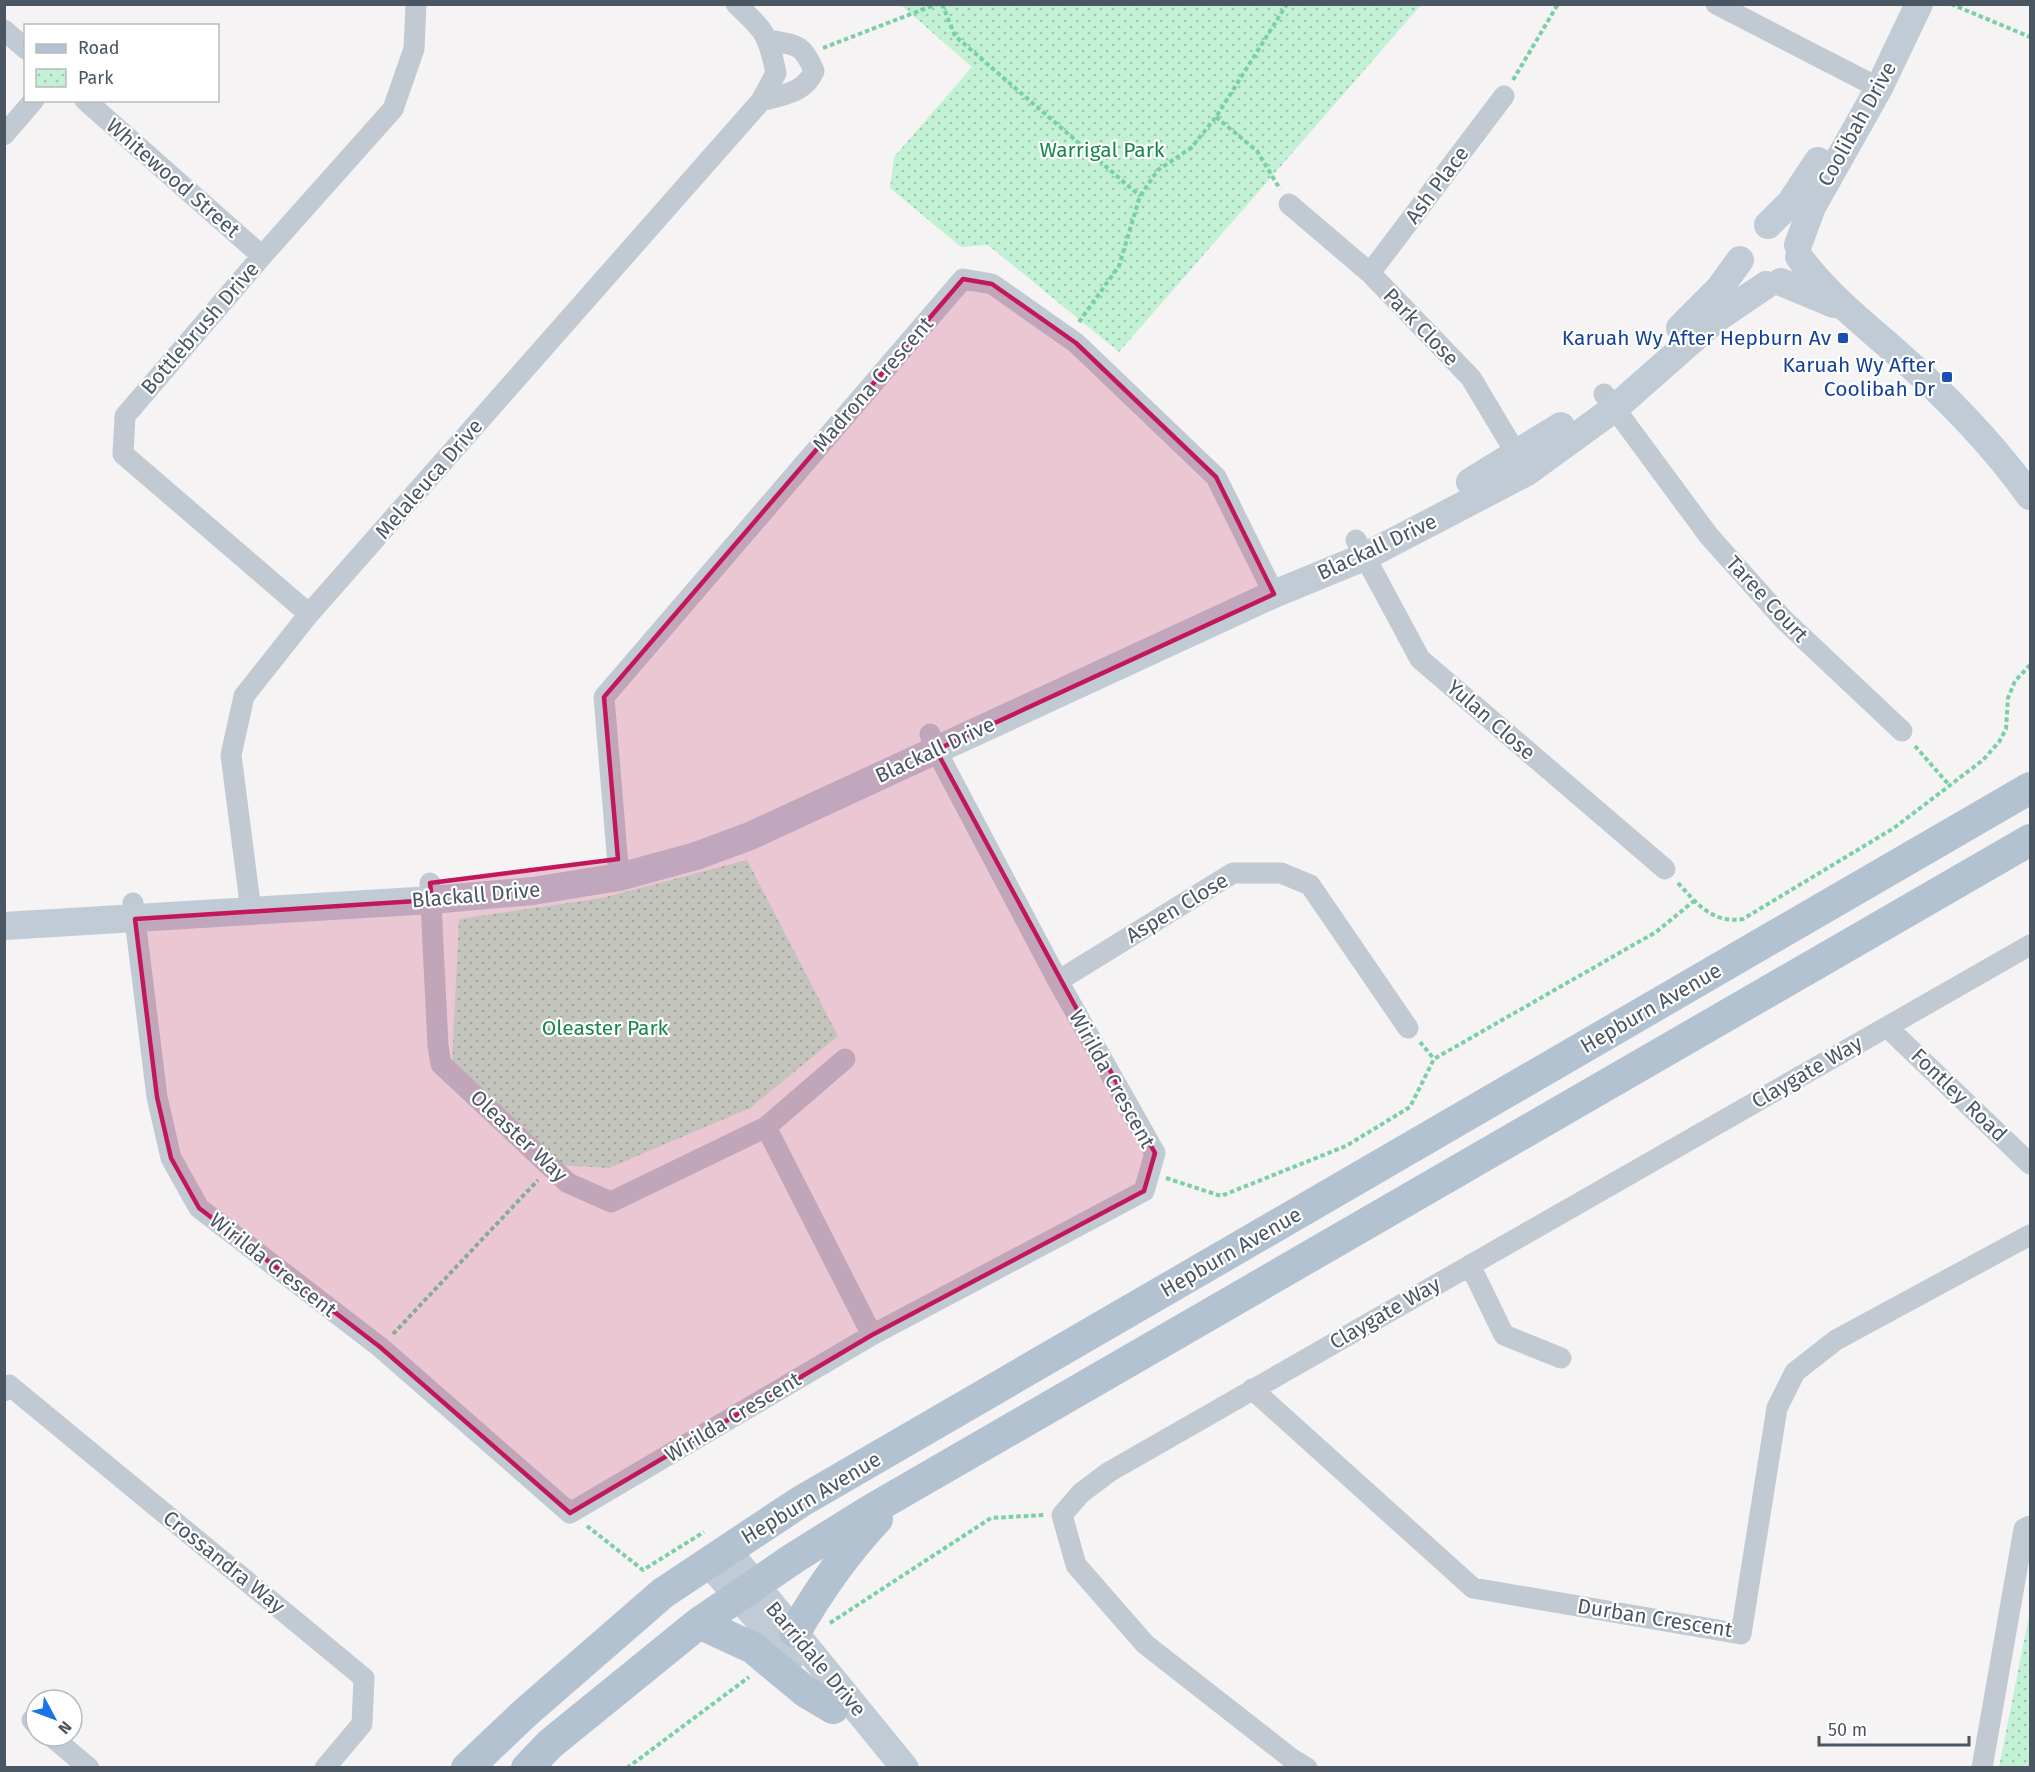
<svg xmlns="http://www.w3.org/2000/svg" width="2035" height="1772" font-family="'Fira Sans',sans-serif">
<defs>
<pattern id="park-dots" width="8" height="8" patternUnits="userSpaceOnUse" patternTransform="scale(1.5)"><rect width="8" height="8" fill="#c3f1d5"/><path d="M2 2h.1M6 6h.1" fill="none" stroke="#a0c6b0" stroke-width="1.8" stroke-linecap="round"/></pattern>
</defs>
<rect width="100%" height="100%" fill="#f5f3f3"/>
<!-- park -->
<path fill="url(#park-dots)" d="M901 5H1421L1119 352 988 245 961 247 890 188 894 157 972 67Z
M747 860 838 1036 750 1108 609 1168 557 1165 452 1064 459 919 602 898Z
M2030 1611V1767H1999Z"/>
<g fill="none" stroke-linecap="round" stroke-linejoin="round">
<!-- path -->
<path stroke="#7ad0a6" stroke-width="4" stroke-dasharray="4.5 3" stroke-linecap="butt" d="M942 4 955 36 1140 196
M1951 4 2030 37
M823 48 937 4
M1513 80 1558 4
M1216 117 1257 151 1280 189
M1079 322 1119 266 1140 196 1158 170 1191 148 1216 117 1287 4
M1915 746 1950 786
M1678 883C1697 904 1713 924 1743 919L1894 828 1983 760 1999 742 2006 729 2008 698 2015 681 2030 665
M1420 1042 1434 1059
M1166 1178 1221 1196 1346 1146 1410 1107 1434 1059 1656 932 1694 901
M393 1334 538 1180
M587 1526 643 1570 704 1532
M830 1623 991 1518 1044 1515
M627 1768 749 1677"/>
<!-- street -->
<path stroke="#c1cad2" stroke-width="21" d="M1716 4 1879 88
M4 30 26 49
M85 100 262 256
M761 101C782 95 805 93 814 71 803 44 797 45 769 40
M4 135 34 100
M1289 204 1370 273 1471 378 1523 465
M1370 273 1504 96
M1604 394 1709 536 1785 621 1902 731
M1356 540 1420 659 1665 869
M309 614 123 454 125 416 262 256 393 109 414 49 416 4
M619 877 604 697 963 279 992 284 1076 343 1216 477 1274 594
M430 883 438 1046 441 1064 568 1183 611 1202 766 1127 845 1059
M133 903 157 1097 171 1158 199 1208 380 1347 570 1513 872 1335 1144 1191 1155 1153 1058 981 936 750 930 734
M251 911 231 755 244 696 309 614 761 101 776 73C768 34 765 31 736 4
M1058 981 1233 873H1281L1310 885 1408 1028
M1887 1027 2030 1164
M766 1127 872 1335
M1470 1265 1504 1335 1561 1358
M1252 1389 1473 1588 1741 1634 1777 1408 1795 1372 1836 1340 2030 1235
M4 1391 9 1385 364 1678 362 1724 325 1768
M32 1720 36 1724
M51 1736 89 1768
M1307 1768 1292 1759 1145 1644 1076 1565 1062 1515 1081 1493 1109 1472 2030 945
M1982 1768 2024 1529 2030 1526"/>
<!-- secondary -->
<path stroke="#c1cbd6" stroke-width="28" d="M1768 225 1791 202 1818 161
M1798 245 1812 207 1879 88 1919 4
M1799 257C1827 295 1862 322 1897 353 1946 396 1992 443 2030 496
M1781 282 1834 304
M1680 328 1719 289 1740 260
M1470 482 1561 426
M4 926 432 900 533 891 619 877 696 856 750 836 1274 594 1364 557 1527 472 1615 408 1716 319 1766 285
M727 1550 905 1768
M708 1562 791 1657"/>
<!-- primary -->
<path stroke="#b3c2d1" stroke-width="32" d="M699 1623 753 1648 806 1692 833 1708
M795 1632C819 1590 844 1554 877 1519
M467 1768 525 1713 663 1593 800 1502 2030 788
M527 1768 550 1744 699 1623 794 1558 871 1510 2030 840"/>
</g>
<!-- marked area -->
<path fill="#c2185b" fill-opacity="0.2" stroke="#c2185b" stroke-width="4.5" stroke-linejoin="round" d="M963 279 992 284 1076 343 1216 477 1274 594 936 750 1155 1153 1144 1191 872 1335 570 1513 380 1347 199 1208 171 1158 157 1097 135 919 432 900 430 883 618 859 604 697Z"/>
<!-- markers -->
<g fill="#1a4fb4" stroke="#fff" stroke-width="2">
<rect x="1837" y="332" width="12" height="12" rx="3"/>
<rect x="1941" y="371" width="12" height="12" rx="3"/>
</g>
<g text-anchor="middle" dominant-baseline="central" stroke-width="4.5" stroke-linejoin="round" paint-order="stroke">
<!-- street labels -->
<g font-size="21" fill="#4a5661" stroke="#fff">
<text transform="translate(1857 124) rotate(-61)">Coolibah Drive</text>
<text transform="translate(173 178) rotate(41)">Whitewood Street</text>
<text transform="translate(1437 185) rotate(-53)">Ash Place</text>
<text transform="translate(1421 327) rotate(46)">Park Close</text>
<text transform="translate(200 328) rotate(-49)">Bottlebrush Drive</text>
<text transform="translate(873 384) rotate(-49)">Madrona Crescent</text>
<text transform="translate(429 479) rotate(-49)">Melaleuca Drive</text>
<text transform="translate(1377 547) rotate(-25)">Blackall Drive</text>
<text transform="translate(1767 599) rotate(47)">Taree Court</text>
<text transform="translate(1491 720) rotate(41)">Yulan Close</text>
<text transform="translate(935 750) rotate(-25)">Blackall Drive</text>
<text transform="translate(476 895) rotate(-5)">Blackall Drive</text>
<text transform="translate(1177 908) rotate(-31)">Aspen Close</text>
<text transform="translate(1651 1008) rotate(-30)">Hepburn Avenue</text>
<text transform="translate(1807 1072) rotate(-30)">Claygate Way</text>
<text transform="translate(1112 1079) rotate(61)">Wirilda Crescent</text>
<text transform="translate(1959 1095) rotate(44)">Fontley Road</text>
<text transform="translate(519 1136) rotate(43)">Oleaster Way</text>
<text transform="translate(1231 1252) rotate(-30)">Hepburn Avenue</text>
<text transform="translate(273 1265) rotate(38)">Wirilda Crescent</text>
<text transform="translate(1385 1313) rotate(-30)">Claygate Way</text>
<text transform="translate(733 1417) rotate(-31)">Wirilda Crescent</text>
<text transform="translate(811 1498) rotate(-31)">Hepburn Avenue</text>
<text transform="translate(224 1562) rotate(39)">Crossandra Way</text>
<text transform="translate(1655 1618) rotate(9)">Durban Crescent</text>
<text transform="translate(816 1659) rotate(50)">Barridale Drive</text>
</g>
<!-- park labels -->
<g font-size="21" fill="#17864f" stroke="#fff">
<text x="1102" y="150">Warrigal Park</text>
<text x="605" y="1028">Oleaster Park</text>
</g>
<!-- transit labels -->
<g font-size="21" fill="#164399" stroke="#fff" text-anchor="end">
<text x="1831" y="338">Karuah Wy After Hepburn Av</text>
<text x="1935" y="365">Karuah Wy After<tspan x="1935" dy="24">Coolibah Dr</tspan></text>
</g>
</g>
<!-- border -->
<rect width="2035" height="1772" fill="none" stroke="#4a5661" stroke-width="12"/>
<!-- legend -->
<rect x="24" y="24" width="195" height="78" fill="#ffffff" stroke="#b7bbc0" stroke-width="1.5"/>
<rect x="36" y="44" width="30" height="9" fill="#b3c2d1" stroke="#b7bbc0" stroke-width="1.5"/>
<text x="78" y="54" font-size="18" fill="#4a5661">Road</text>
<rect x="36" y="69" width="30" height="18" fill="url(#park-dots)" stroke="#b7bbc0" stroke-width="1.5"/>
<text x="78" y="84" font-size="18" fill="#4a5661">Park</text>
<!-- north arrow -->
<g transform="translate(54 1718) rotate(131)"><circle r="28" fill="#ffffff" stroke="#b7bbc0" stroke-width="1.5"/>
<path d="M0-4.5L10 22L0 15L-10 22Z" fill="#1a73e8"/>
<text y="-9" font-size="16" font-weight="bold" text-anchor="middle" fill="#4a5661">N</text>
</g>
<!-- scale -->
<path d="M1819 1736v9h150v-9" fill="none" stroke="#4a5661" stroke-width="3"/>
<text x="1828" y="1736" font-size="18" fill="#4a5661" stroke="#ffffff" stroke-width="4.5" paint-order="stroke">50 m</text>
</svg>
